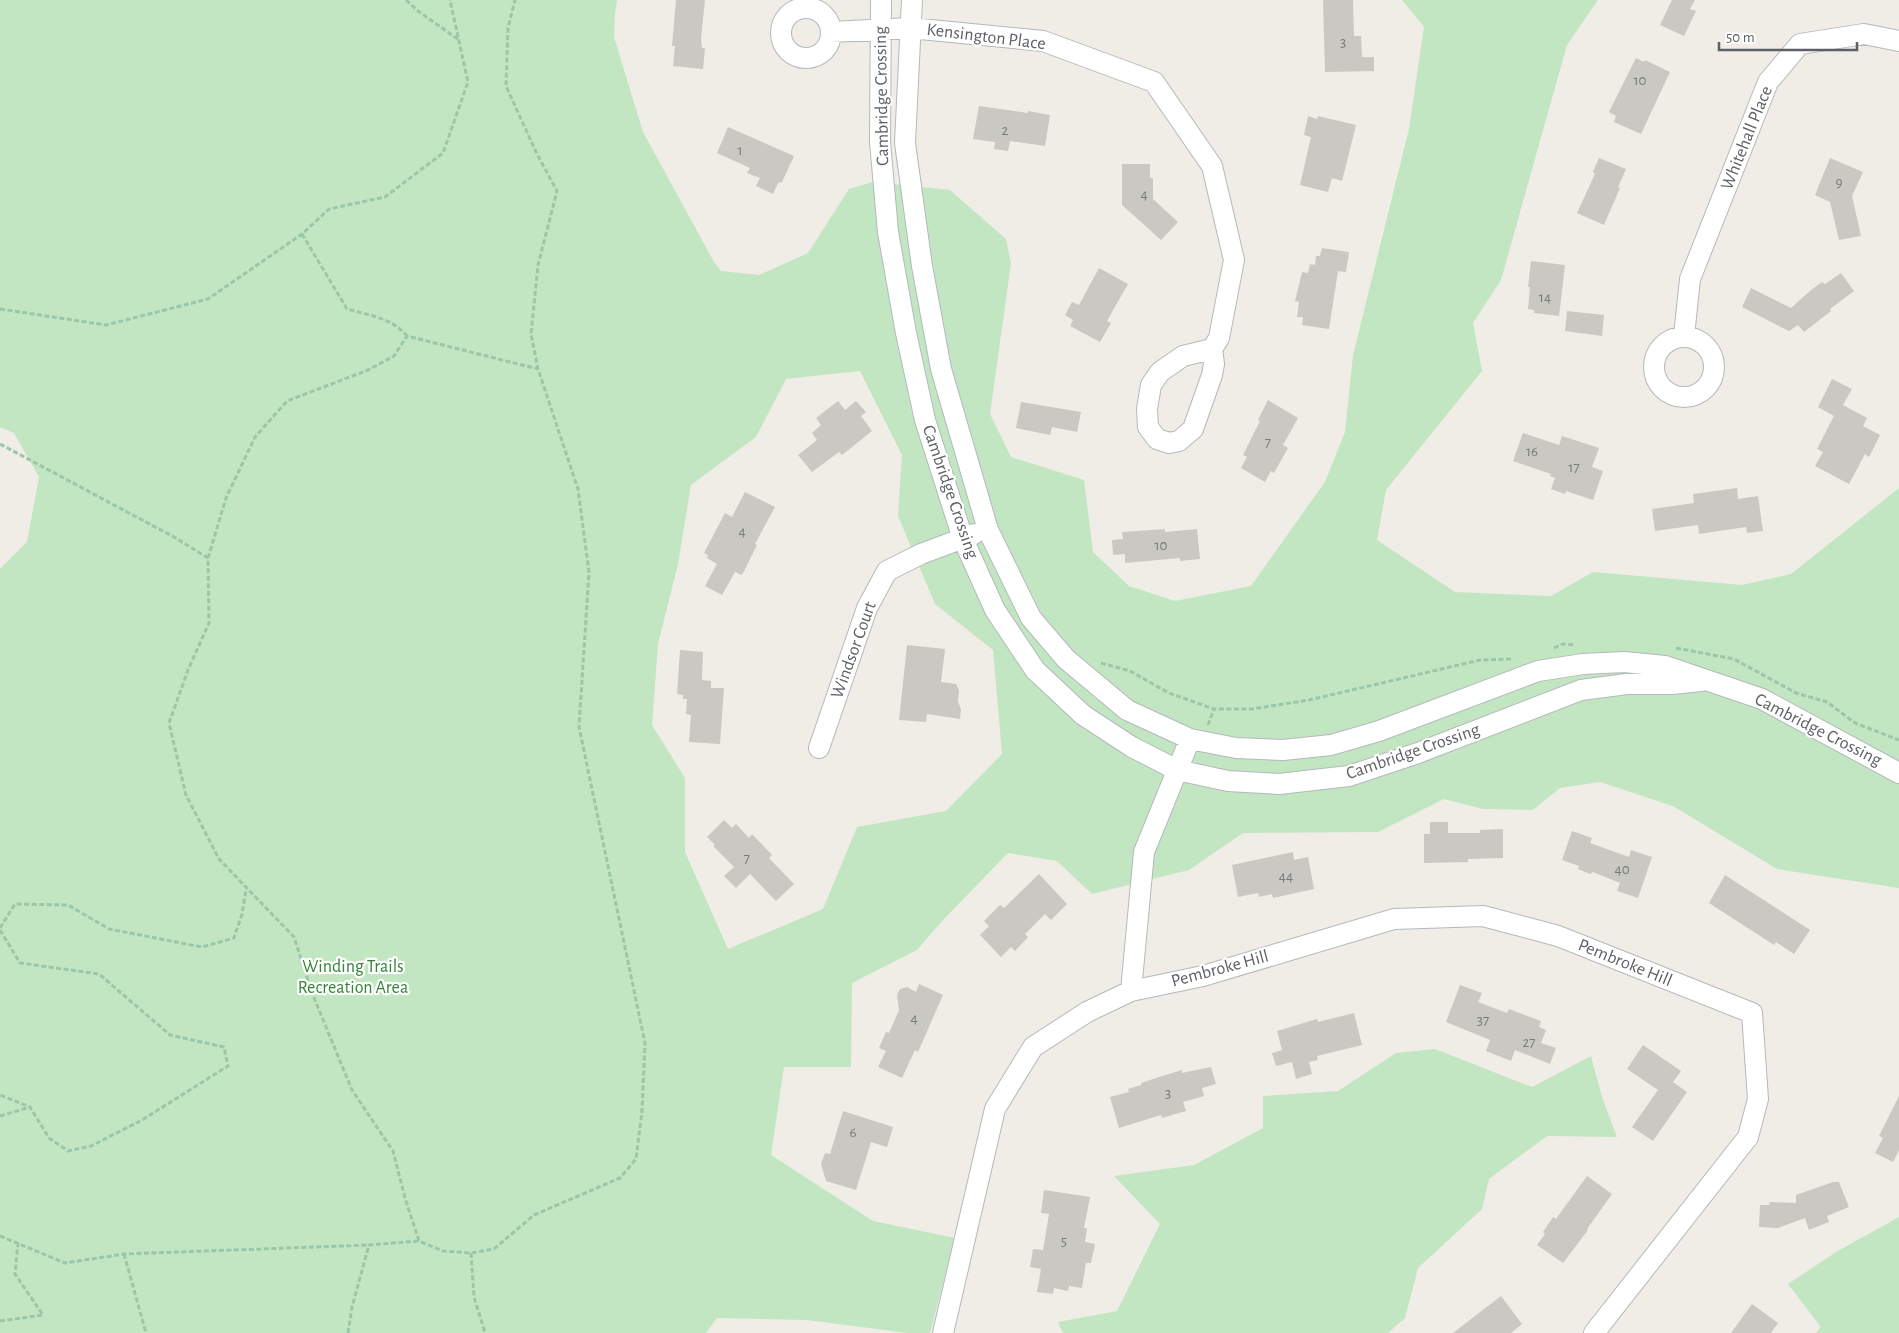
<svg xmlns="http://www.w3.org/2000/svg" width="1899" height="1333" font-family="'Alegreya Sans',sans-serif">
<rect width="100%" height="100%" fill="#efede5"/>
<!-- green -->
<path fill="#c2e6c2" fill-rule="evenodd" d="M0 0H617L615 14 614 37 643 132 714 262 721 271 759 275 808 253 849 189 873 182 950 190 1006 239 1011 263 990 414 1011 457 1084 480 1093 552 1129 586 1175 601 1251 586 1325 482 1345 432 1353 355 1409 129 1424 27 1402 0H1598L1567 45 1501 280 1473 323 1482 371 1386 490 1377 540 1455 592 1551 596 1593 572 1742 585 1791 574 1899 488V888L1777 869 1673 806 1600 782 1560 788 1533 810 1483 809 1444 799 1378 832 1243 833 1189 870 1092 894 1057 861 1008 853 942 921 917 950 852 983 851 1067H784L771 1155 873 1221 955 1238 930 1333H908L807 1320 717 1318 706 1333H0V569L27 542 39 477 14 433 0 427ZM860 371 902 455 898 516 935 604 993 650 1002 754 946 811 857 827 823 909 728 949 685 852V778L652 725 658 644 678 564 691 485 756 437 786 379Z
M1435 1049 1532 1087 1591 1056 1602 1097 1617 1137 1547 1136 1489 1179 1482 1209 1418 1268 1405 1318 1388 1333H1063L1058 1322 1117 1311 1160 1224 1114 1176 1194 1165 1263 1128V1096L1338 1091 1396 1053Z
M1899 1217V1333H1816L1821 1327 1788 1284 1836 1252Z"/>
<!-- building -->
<path fill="#cac8c2" d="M676 0H705L701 39 702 48H705L703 69 673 66 675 46H672Z
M1323 0H1353L1354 36H1361L1362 57H1374V71L1325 72Z
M1672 0H1695L1690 9 1696 11 1684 36 1660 25Z
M1636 58 1644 62 1645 60 1670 72 1641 134 1614 122 1616 116 1609 112Z
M979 106 1028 113V111L1050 115 1045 146 1010 141 1008 151 994 149 995 142 973 139Z
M1308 116 1317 119 1318 116 1356 125 1342 181 1332 178 1328 192 1300 185 1311 137 1304 135Z
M728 127 794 156 782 182 778 183 773 194 756 186 760 178 747 173 750 168 717 153Z
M1599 158 1626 169 1618 187 1620 188 1604 225 1577 213 1595 174 1593 172Z
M1830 158 1863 172 1852 196 1861 236 1839 240 1830 202 1815 195Z
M1122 164H1150V178H1153V199L1178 222 1161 240 1122 205Z
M1322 248 1349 252 1346 272 1338 271 1329 329 1302 325 1303 317H1297L1299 302 1295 301 1302 272 1308 273 1310 264 1315 265 1316 256H1320Z
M1531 261 1565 265 1559 316 1534 313V310L1528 309 1530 287H1528Z
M1099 268 1128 284 1107 321 1111 323 1100 342 1070 326 1073 320 1065 315 1072 302 1079 305Z
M1841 273 1854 291 1830 309 1831 311 1804 332 1798 325 1789 331 1742 307 1751 288 1791 308 1811 290 1822 282 1825 284Z
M1567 311 1604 315 1602 336 1565 331Z
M1832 379 1852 389 1843 405 1867 418 1863 426 1880 435 1869 457 1865 454 1849 484 1815 466 1823 452 1817 449 1834 416 1818 407Z
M1268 400 1298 418 1283 445 1288 448 1274 473 1271 471 1265 482 1241 468 1247 457 1243 455 1260 421 1258 420Z
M838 401 845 410 856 401 866 412 861 416 872 431 842 455 839 452 812 472 798 455 817 440 812 433 821 425 816 418Z
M1021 402 1081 412 1077 432 1052 427 1050 435 1016 428Z
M1523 433 1559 445 1562 436 1599 448 1592 467 1603 471 1593 500 1566 491 1565 494 1551 489 1555 478 1550 476 1551 474 1513 461Z
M1737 488 1738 499 1758 496 1763 531 1747 533 1746 527 1699 534 1698 525 1655 531 1652 509 1694 503 1693 494Z
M745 492 775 507 755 544 757 545 742 575 735 572 722 595 705 586 717 564 707 558 708 555 704 553 725 513 732 517Z
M1165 529V532L1197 529 1200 559 1180 561V558L1125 563V554L1113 555 1112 540 1123 539 1122 532Z
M907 645 945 649 941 682 956 684 959 690 958 702 961 709 960 719 927 714 926 722 899 720Z
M680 650 703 652 702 680 711 681V688H724L720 744 689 742 691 715 686 714 687 699H683V695L677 694Z
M724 820 732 828 736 824 749 838 752 834 772 855 769 858 794 884 776 901 750 874 736 888 724 876 734 867 713 846 715 845 707 837Z
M1430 822H1448V833H1480V830L1503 829V858L1468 859V862L1424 863V834H1430Z
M1572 831 1592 838 1590 843 1629 857 1631 850 1652 857 1638 898 1617 891 1620 883 1593 872 1590 874 1578 869 1579 866 1562 860Z
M1293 852 1294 860 1308 857 1314 889 1273 898 1272 894 1259 897 1258 893 1238 897 1232 865Z
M1039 874 1067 904 1051 920 1045 914 1025 934 1028 937 1015 951 1011 947 1001 957 980 935 989 926 984 921 1000 905 1004 908Z
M1725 875 1810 930 1794 954 1776 942 1774 945 1709 903Z
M919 984 943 995 918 1052 915 1050 902 1078 878 1067 886 1051 879 1048 886 1032 889 1033 899 1010 897 995 900 989 907 987 916 992Z
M1460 985 1482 993 1478 1002 1507 1013 1509 1009 1541 1021 1539 1027 1546 1030 1541 1043 1556 1048 1550 1064 1515 1050 1511 1061 1486 1051 1490 1040 1446 1022Z
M1354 1013 1362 1045 1317 1056 1318 1060 1309 1062 1312 1074 1296 1079 1292 1062 1276 1066 1272 1053 1282 1050 1277 1031 1317 1019 1318 1022Z
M1643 1045 1681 1071 1673 1082 1687 1092 1653 1141 1632 1127 1658 1090 1627 1069Z
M1211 1067 1216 1084 1202 1088 1204 1096 1183 1102 1186 1111 1162 1118 1161 1115 1119 1128 1110 1097 1129 1092 1128 1089 1141 1085V1083L1156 1078 1182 1070V1073Z
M1899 1096V1150L1893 1162 1875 1153 1883 1138 1879 1136Z
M843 1111 893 1127 887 1147 871 1142 856 1190 826 1181 821 1164 825 1153 830 1154Z
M1587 1176 1612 1194 1587 1229 1588 1230 1563 1263 1537 1245 1545 1234 1543 1232 1553 1217 1556 1219Z
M1833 1182H1839L1849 1207 1827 1216 1829 1222 1809 1230 1805 1218 1778 1228 1759 1227 1760 1205H1769L1770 1202 1796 1203V1195Z
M1044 1190 1090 1197 1084 1228H1087L1085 1242 1095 1244 1091 1263H1086L1082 1288 1069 1286 1068 1291 1054 1288 1053 1294 1037 1292 1041 1269 1030 1267 1033 1249 1043 1250 1049 1214 1041 1213Z
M1501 1296 1522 1324 1511 1333H1453Z
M1752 1304 1778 1323 1771 1333H1731Z"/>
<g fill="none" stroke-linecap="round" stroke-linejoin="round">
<!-- street casing -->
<g stroke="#b5b8bc" stroke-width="22">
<path id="street" d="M881 0 880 142 888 232 906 333 925 420 963 539 995 610 1035 670 1083 715 1132 747 1177 770 1228 781 1279 784 1349 776 1418 753 1581 690 1627 684H1672L1701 681
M912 0 905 143 922 266 941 369 988 530 1031 618 1066 659 1127 710 1190 739 1236 748 1283 750 1331 745 1379 731 1538 671 1583 664 1624 662 1665 666 1762 699 1899 773
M781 33a25 25 0 1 1 50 0a25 25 0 1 1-50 0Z
M831 32 910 28 1043 41 1154 82 1212 166 1234 260 1219 338 1212 349 1183 356 1160 372 1151 385 1147 409 1148 427 1157 439 1169 443 1179 441 1193 429 1212 375 1214 364 1212 349
M1684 336 1690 279 1768 82 1800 44 1864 34 1899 41
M1654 367a30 30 0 1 1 60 0a30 30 0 1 1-60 0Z
M819 748 867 608 887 571 921 554 974 534
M1131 991 1144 852 1190 739
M943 1333 995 1109 1033 1047 1087 1012 1131 991 1203 976 1394 919 1483 916 1558 936 1752 1013 1758 1099 1748 1137 1594 1333"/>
</g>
<!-- path -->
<path stroke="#9bc7a8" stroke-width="3" stroke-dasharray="5 2.5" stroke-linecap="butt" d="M406 0 418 11 459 40
M302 234 347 309C369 315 392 318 407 336
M0 309 106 325 208 299 302 234 329 209 385 197 443 153 468 82 450 0
M0 444 174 537 208 558 209 623 188 670 169 723 186 795 219 859 294 937 312 993 352 1090 393 1151 405 1198 419 1241 443 1251 471 1253 494 1249 534 1215 620 1178 636 1159 642 1111 645 1043 579 727 589 572 578 489 538 369 531 334 538 265 557 191 537 154 506 86 508 28 515 0
M208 558 226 498 255 437 287 401 368 370 394 356 407 336 538 369
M1554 648 1563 644 1575 645
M1676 648 1734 659 1796 693 1827 702 1855 723 1899 740
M1101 663 1130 671 1169 693 1214 709H1252L1309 700 1480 660 1513 659
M1208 725 1214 709
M0 928 15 904 68 905 109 929 202 947 234 938 242 914 246 890
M0 930 20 963 99 974 170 1035 224 1047 228 1066 142 1120 91 1146 68 1151 49 1138 30 1107 0 1095
M0 1116 30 1107
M0 1236 65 1263 124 1254 369 1245
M471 1253 474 1297 485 1333
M124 1254 146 1333
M0 1321 43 1315 15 1274 18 1243
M348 1333 352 1307 369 1245 419 1241"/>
<!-- street -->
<use href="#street" stroke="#fff" stroke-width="20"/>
</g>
<g text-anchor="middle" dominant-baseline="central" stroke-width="4.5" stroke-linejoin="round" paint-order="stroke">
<!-- number labels -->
<g font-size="15" fill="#787b7c">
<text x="1343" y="42">3</text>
<text x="1640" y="80">10</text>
<text x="1005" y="130">2</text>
<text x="740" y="150">1</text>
<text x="1839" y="182">9</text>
<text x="1144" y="194">4</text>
<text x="1545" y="297">14</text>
<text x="1268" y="442">7</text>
<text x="1532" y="451">16</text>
<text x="1574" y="467">17</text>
<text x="742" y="531">4</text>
<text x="1161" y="545">10</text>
<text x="747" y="858">7</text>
<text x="1622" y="869">40</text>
<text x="1286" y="876">44</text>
<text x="914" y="1018">4</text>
<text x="1483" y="1020">37</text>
<text x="1529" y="1042">27</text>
<text x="1168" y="1093">3</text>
<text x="853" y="1132">6</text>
<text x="1064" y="1241">5</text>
</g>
<!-- street labels -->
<g font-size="18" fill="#5d6165" stroke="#fff">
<text transform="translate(986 37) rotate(7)">Kensington Place</text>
<text transform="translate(882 96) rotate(-91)">Cambridge Crossing</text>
<text transform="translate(1747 138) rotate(-68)">Whitehall Place</text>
<text transform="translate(950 492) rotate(71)">Cambridge Crossing</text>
<text transform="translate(854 650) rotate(-70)">Windsor Court</text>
<text transform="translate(1818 730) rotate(27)">Cambridge Crossing</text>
<text transform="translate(1413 752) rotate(-19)">Cambridge Crossing</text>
<text transform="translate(1625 963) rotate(22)">Pembroke Hill</text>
<text transform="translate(1220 969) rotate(-15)">Pembroke Hill</text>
</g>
<!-- park labels -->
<g font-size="18" fill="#35843a" stroke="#fff">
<text x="353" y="967">Winding Trails<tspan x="353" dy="21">Recreation Area</tspan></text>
</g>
</g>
<!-- scale -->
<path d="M1719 42v8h138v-8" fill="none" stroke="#5d6165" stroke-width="2.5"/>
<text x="1726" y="42" font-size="15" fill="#5d6165" stroke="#ffffff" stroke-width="4" paint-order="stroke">50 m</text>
</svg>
